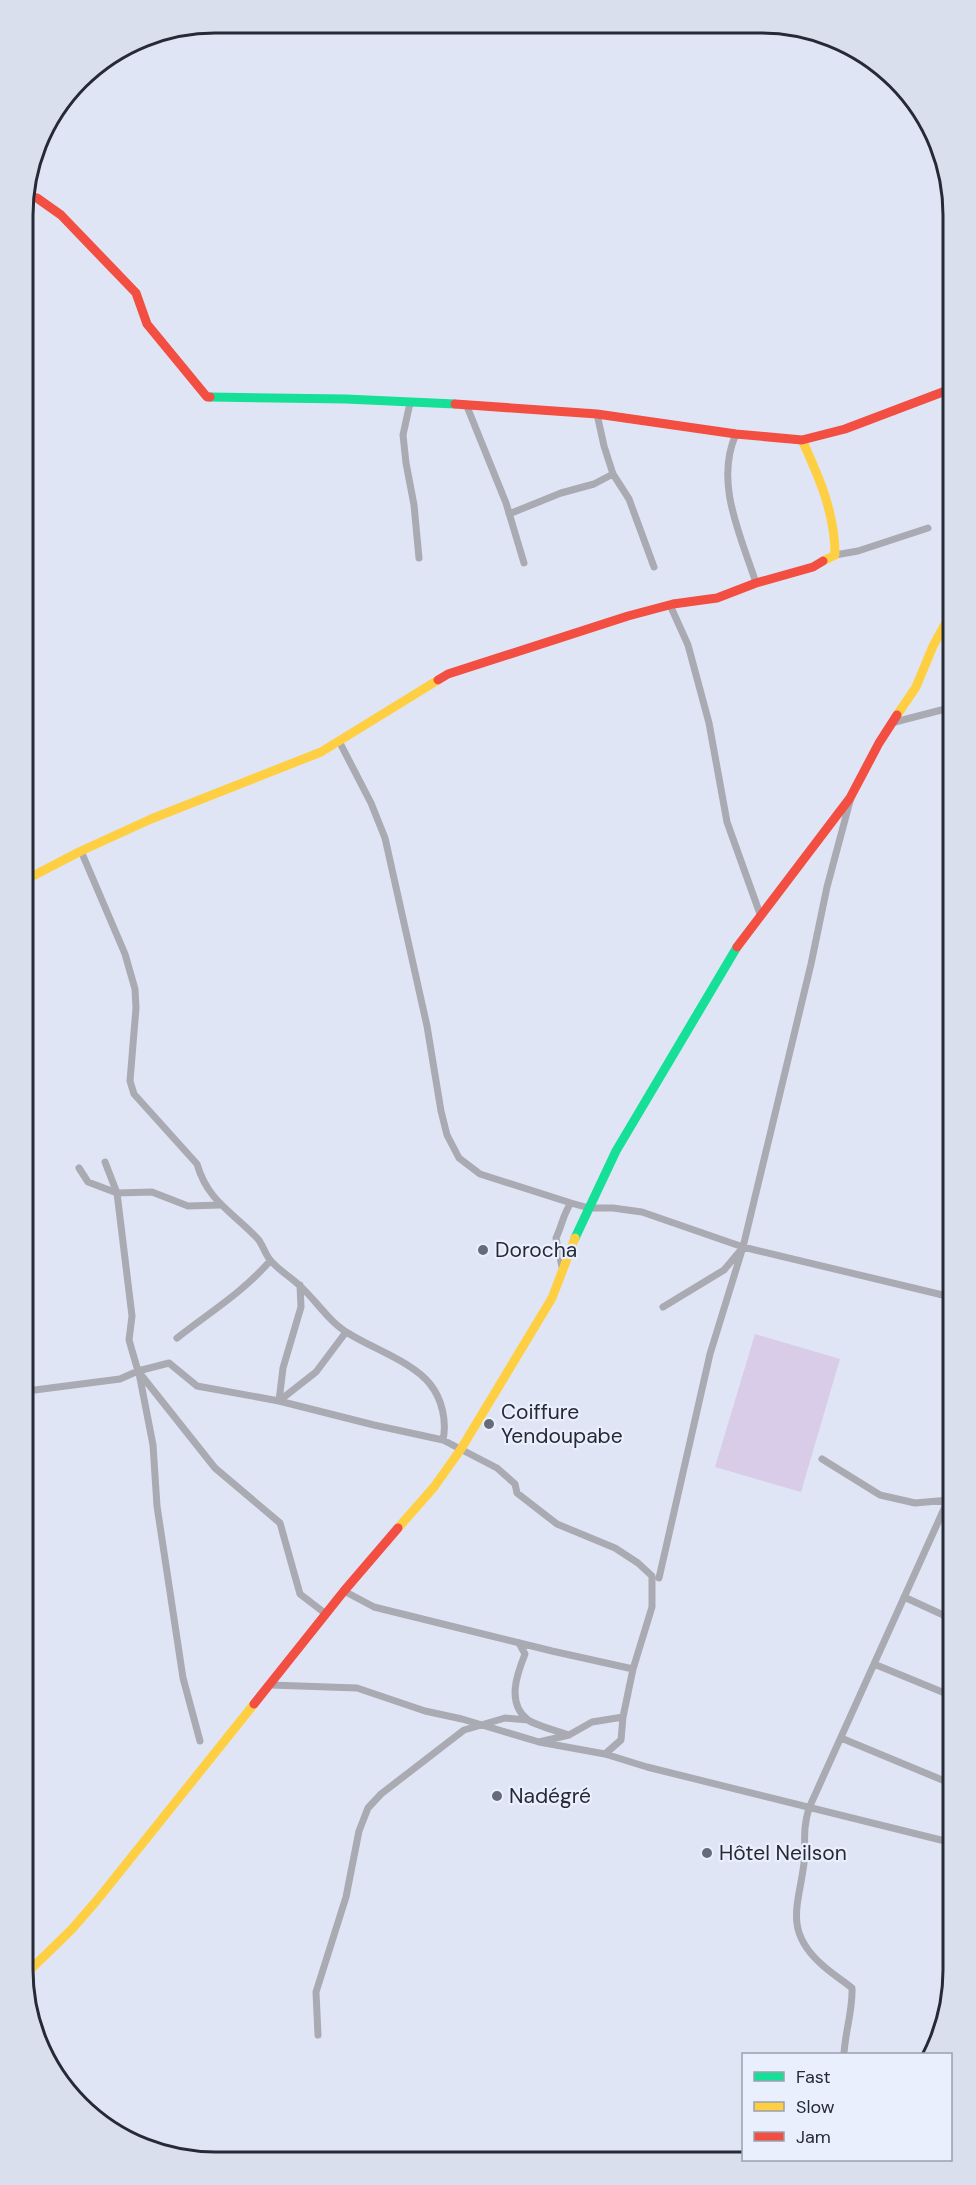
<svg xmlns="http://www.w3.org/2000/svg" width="976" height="2185" font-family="'DM Sans',sans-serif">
<rect width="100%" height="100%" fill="#e0e5f5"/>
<!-- green -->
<path fill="#d8cce8" d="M755 1334 840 1359 801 1492 715 1467Z"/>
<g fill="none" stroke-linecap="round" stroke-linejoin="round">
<!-- street -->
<path stroke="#aaaab3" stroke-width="7" d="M410 403 403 435 406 463 414 505 419 558
M466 404 506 503 524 563
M597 414 604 446 613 474 629 499 654 567
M736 434C714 483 741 536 756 583
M509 514 561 493 594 484 613 474
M835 555 858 551 928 528
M670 605 688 645 709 723 727 822 760 914
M895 722 949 708
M339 741 371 803 385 838 427 1026 441 1111 447 1135 459 1158 480 1174 571 1203C563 1214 562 1226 556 1238L562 1267
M850 801 827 887 811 964 743 1247 951 1297
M81 851 125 954 135 989 136 1008 130 1081 134 1094 197 1164C208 1202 233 1212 257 1238 263 1244 265 1255 271 1261 279 1270 290 1277 299 1285 316 1300 329 1322 348 1333 371 1348 413 1362 430 1384 442 1399 447 1421 443 1440
M105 1162 117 1193 132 1316 129 1340 138 1371 215 1468 280 1523 300 1594 326 1614
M79 1168 88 1182 117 1193 152 1192 188 1206 220 1205
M571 1203 589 1208H613L642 1212 743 1247 710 1354 659 1578
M663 1307 724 1270 740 1251
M177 1338C210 1312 242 1293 270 1261
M139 1373 153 1445 157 1506 183 1678 200 1741
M27 1391 120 1379 138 1371 169 1363 197 1386 279 1401 374 1425 443 1440 497 1468 515 1484 517 1493 557 1524 615 1548 638 1563 652 1576V1607L633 1669 623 1717 592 1722 569 1735 539 1742
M279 1401 283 1368 301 1307 300 1285
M279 1401 316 1372 346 1332
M822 1459 880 1495 915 1503 949 1500
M344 1591 374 1607 552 1651 633 1669
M904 1597 952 1619
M519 1643 525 1654C517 1674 506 1703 528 1720 537 1726 558 1731 569 1735
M874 1664 952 1696
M270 1685 357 1688 425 1711 462 1719 539 1742 605 1754 647 1767 953 1843
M841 1738 952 1784
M605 1754 621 1740 623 1717
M318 2035 316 1992 346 1897 359 1831 368 1808 381 1794 464 1730 505 1718 528 1720
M844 2054C845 2032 853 2010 852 1988 841 1979 829 1972 819 1962 784 1929 799 1904 804 1863 806 1842 802 1831 809 1808L948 1500"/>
<!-- fast -->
<path stroke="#16e098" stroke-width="9" d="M210 397 346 399 455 404
M575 1238 616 1151 737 947"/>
<!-- slow -->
<path stroke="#ffcf43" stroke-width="9" d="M802 440C819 477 835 513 835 555L823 561
M897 715 916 687 933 646 948 619
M25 880 81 851 151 819 321 752 438 680
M398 1528 434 1487 461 1449 552 1298 575 1238
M29 1971 72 1929 98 1899 254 1704"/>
<!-- jam -->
<path stroke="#f24e42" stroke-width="9" d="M25 196 37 198 61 215 136 293 147 324 207 397H210
M455 404 597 414 736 434 802 440 845 429 948 390
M438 680 448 674 628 616 673 604 717 598 756 583 813 567 823 561
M737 947 850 798 879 743 897 715
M254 1704 344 1591 398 1528"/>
</g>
<!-- markers -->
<g fill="#666b79" stroke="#eaeffd" stroke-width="2">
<circle cx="483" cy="1250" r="6"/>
<circle cx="489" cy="1424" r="6"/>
<circle cx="497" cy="1796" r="6"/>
<circle cx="707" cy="1853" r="6"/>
</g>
<g text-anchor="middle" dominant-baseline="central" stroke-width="4.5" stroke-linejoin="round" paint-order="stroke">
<!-- poi labels -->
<g font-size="21" fill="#252a36" stroke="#eaeffd" text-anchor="start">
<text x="495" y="1250">Dorocha</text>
<text x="501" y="1412">Coiffure<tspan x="501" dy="24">Yendoupabe</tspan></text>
<text x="509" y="1796">Nadégré</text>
<text x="719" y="1853">Hôtel Neilson</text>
</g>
</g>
<!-- crop -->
<path d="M0 0H976V2185H0ZM215 33H761A182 182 0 0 1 943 215V1970A182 182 0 0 1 761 2152H215A182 182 0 0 1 33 1970V215A182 182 0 0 1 215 33Z" fill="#dadfed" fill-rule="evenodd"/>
<path fill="none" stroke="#252a36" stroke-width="3" d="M215 33H761A182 182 0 0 1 943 215V1970A182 182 0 0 1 761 2152H215A182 182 0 0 1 33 1970V215A182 182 0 0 1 215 33Z"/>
<!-- legend -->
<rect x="742" y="2053" width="210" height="108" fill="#eaeffd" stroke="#9ba0ad" stroke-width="1.5"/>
<rect x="754" y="2072" width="30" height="9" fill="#16e098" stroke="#9ba0ad" stroke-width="1.5"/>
<text x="796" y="2083" font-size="18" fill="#252a36">Fast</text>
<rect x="754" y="2102" width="30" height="9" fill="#ffcf43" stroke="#9ba0ad" stroke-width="1.5"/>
<text x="796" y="2113" font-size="18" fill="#252a36">Slow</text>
<rect x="754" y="2132" width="30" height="9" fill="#f24e42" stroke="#9ba0ad" stroke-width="1.5"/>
<text x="796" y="2143" font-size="18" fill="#252a36">Jam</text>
</svg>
